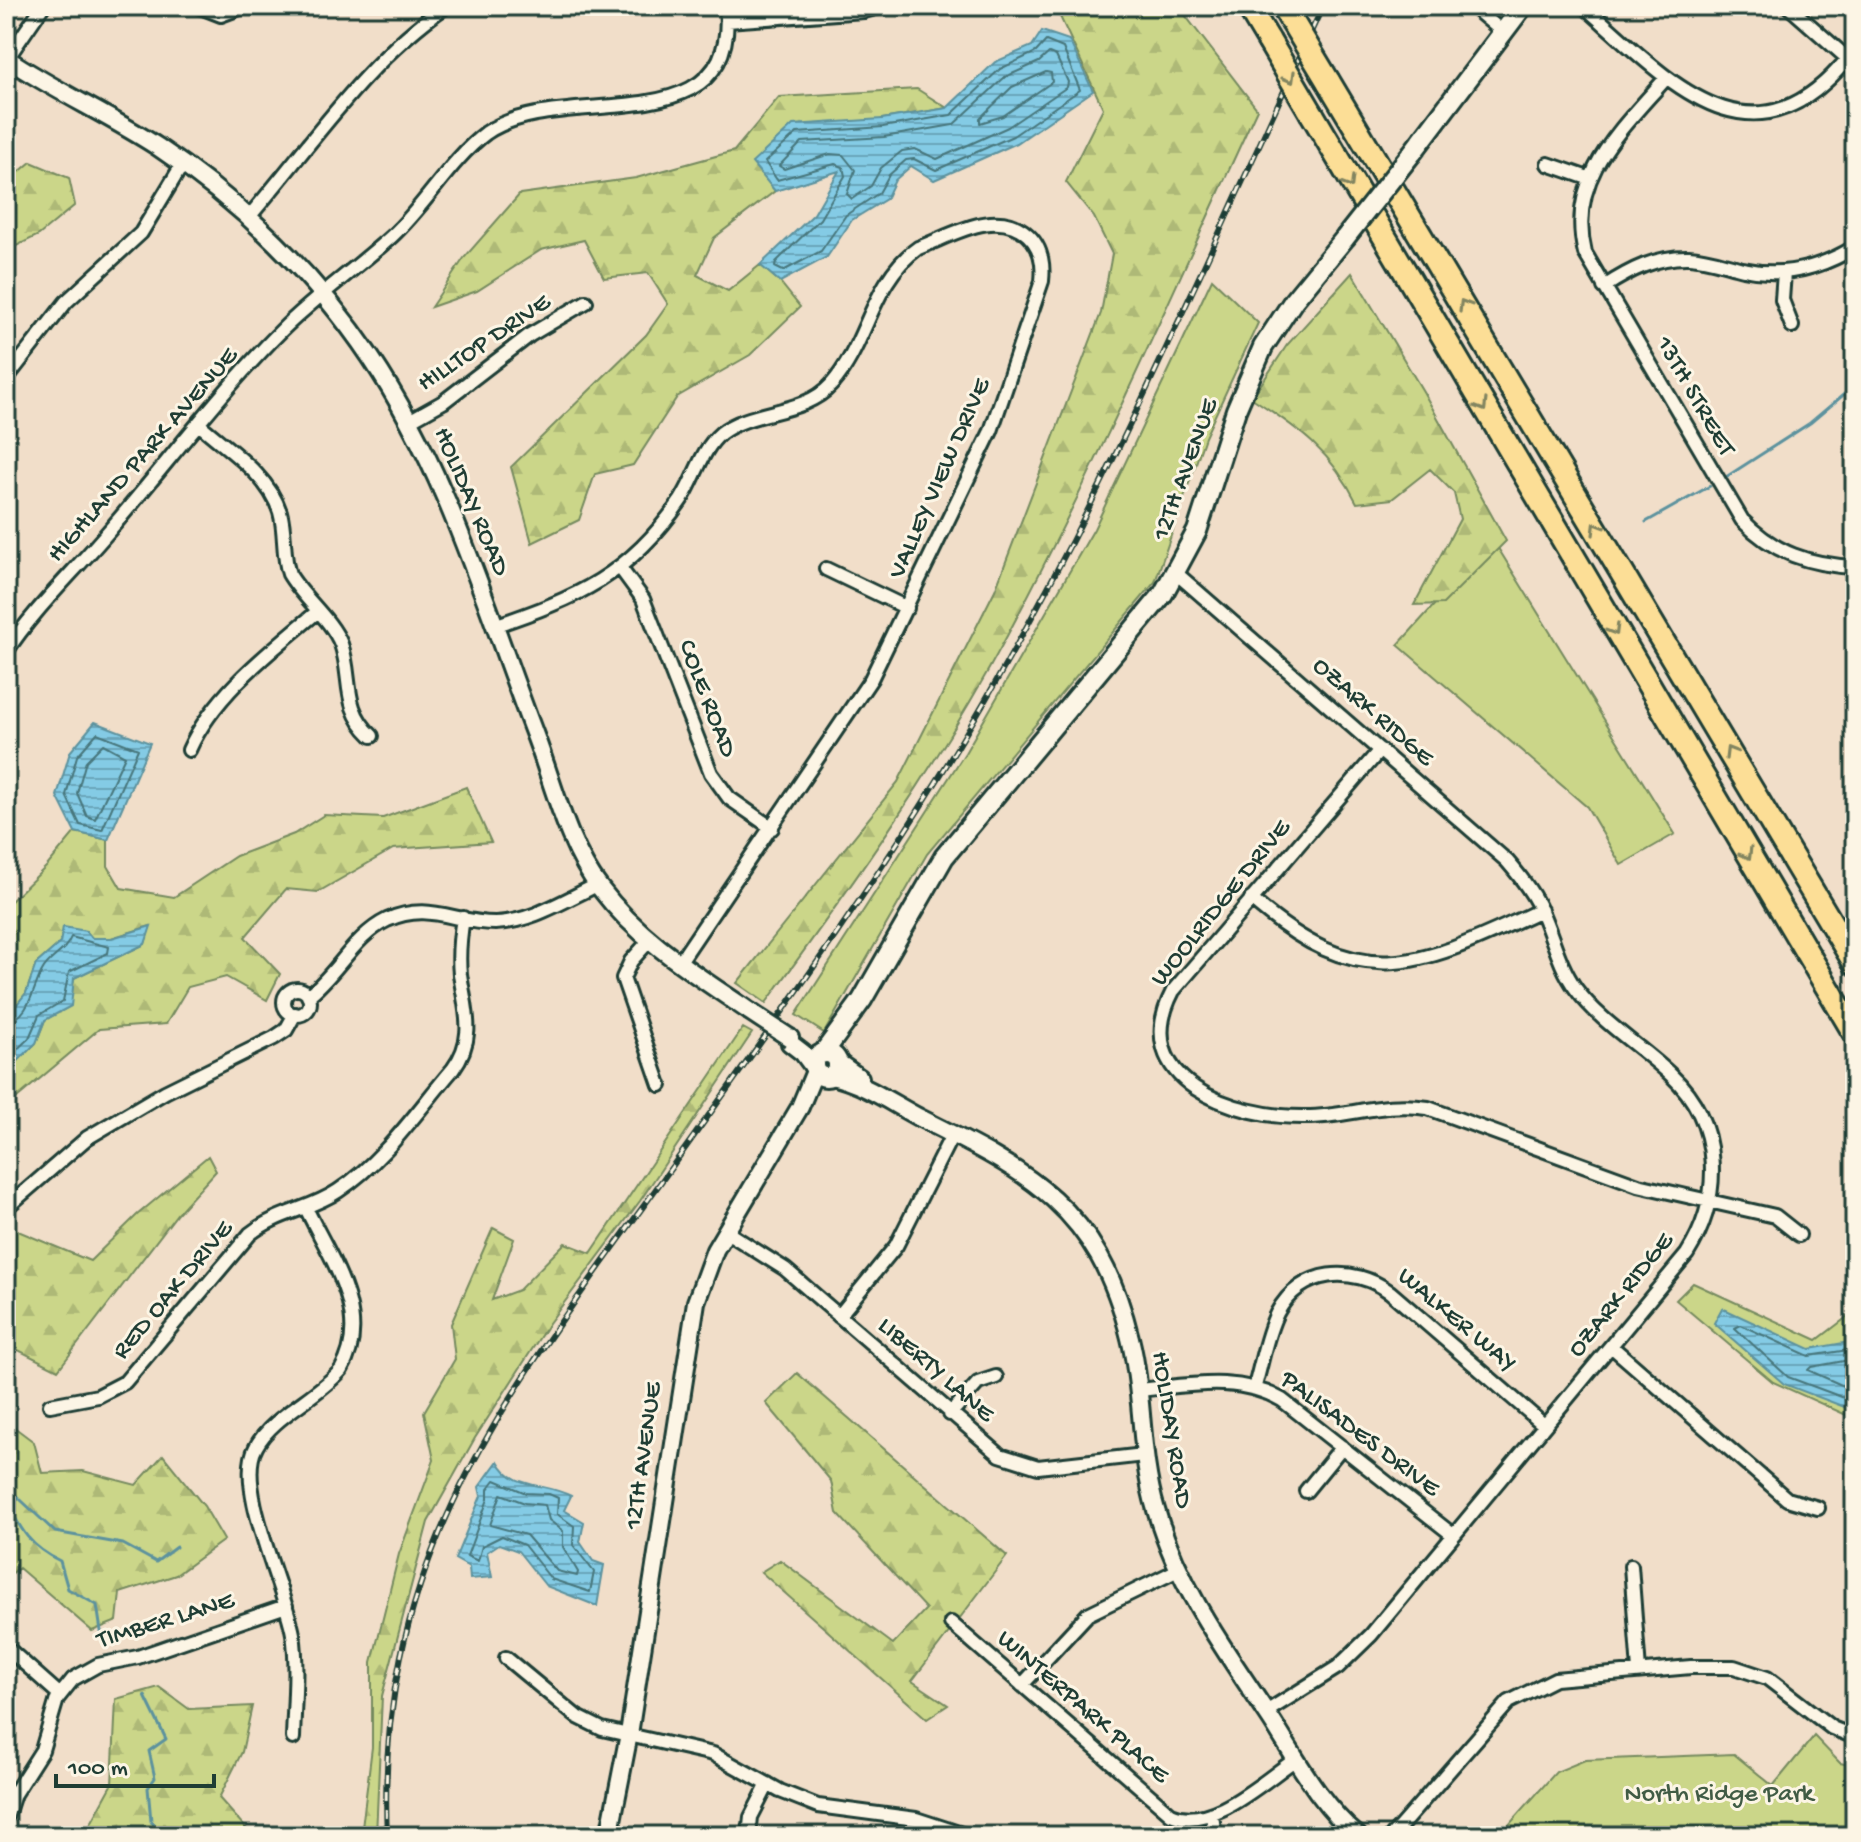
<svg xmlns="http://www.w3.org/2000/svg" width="1861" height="1842" font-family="'Gochi Hand',sans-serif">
<defs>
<pattern id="forest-firs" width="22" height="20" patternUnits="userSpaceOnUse" patternTransform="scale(2)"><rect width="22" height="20" fill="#cbd689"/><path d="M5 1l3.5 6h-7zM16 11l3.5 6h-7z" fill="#aeb977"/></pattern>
<pattern id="water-rules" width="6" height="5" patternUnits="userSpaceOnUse" patternTransform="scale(2)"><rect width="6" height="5" fill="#84cbe5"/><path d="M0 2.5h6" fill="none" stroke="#6ba6ba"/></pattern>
</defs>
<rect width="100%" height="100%" fill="#f1dec9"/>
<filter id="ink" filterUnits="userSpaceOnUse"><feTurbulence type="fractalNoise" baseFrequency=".0125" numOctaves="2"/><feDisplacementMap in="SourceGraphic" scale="16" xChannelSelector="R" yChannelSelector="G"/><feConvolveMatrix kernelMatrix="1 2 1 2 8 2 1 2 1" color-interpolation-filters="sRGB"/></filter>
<g filter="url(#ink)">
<!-- green -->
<path fill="#cbd689" stroke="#758a5e" stroke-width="2" d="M1212 279 1258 323 1205 437 1155 582 927 854 824 1033 796 1015 965 753 1094 529Z
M1493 540 1675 834 1621 865 1587 807 1398 645Z
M1693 1283 1817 1340 1855 1311V1419L1773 1382 1676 1300Z
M1814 1736 1840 1763 1855 1766V1836H1499L1556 1772 1585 1760 1734 1754 1773 1786Z"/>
<!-- forest -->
<path fill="url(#forest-firs)" stroke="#758a5e" stroke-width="2" d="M1055 6H1178L1257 109C1176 284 1099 463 1008 634 939 764 853 884 766 1003L737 983 898 782 995 590 1101 313 1112 254 1094 217 1066 182 1103 108Z
M917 89 947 108 882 119 753 163 775 191 714 238 697 275 728 291 760 265 780 282 800 307 750 355 677 397 633 465 595 474 579 520 532 543 511 467 646 335 668 304 648 273 604 278 584 240 541 250 477 291 431 307 464 258 520 194 636 178 734 151 779 97Z
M31 162 69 178 75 205 39 235 6 251V183Z
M1352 273 1424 393 1506 541 1443 604 1414 605 1460 519 1454 493 1430 469 1392 499 1357 503C1332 452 1299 429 1252 398L1287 345Z
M466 787 491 842 393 849 318 892 286 889 245 937 280 974 267 1000 226 977 188 987 166 1024 99 1029 6 1107V1073L36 1043 45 1020 70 1006 74 978 145 944 150 926 111 938H92L86 931 60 943 36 964 26 993 6 1018V906L47 866 75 832 108 840V866L121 888 174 897 236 856 294 834 324 815 383 818Z
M743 1028 752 1033 640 1201 549 1323 475 1438 428 1522 382 1696 376 1836H361L372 1747V1662L399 1554 434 1460 424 1412 455 1359 451 1324 493 1228 514 1239 492 1300 519 1290 565 1243 591 1253Z
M208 1156 216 1171 177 1214 58 1370 6 1344V1226L90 1261 137 1215Z
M797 1373 1007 1556 912 1681 948 1705 927 1719 761 1572 780 1560 893 1644 926 1609 837 1513 831 1481 766 1403Z
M6 1421 34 1442 42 1473 83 1471 136 1485 163 1455 204 1506 224 1540 176 1575 120 1593 117 1621 92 1631 19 1568 6 1578Z
M159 1687 189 1709 252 1706 242 1752 219 1798 253 1836H84L112 1785 116 1699Z"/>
<!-- water -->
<path fill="url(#water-rules)" stroke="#5c929e" stroke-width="2" d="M1042 31 1069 40 1093 91 1017 143 934 180 911 166 895 180 886 199 852 220 827 257 780 282 760 265 814 214 839 171 775 191 752 163 793 125 882 119 947 108 995 62 1032 46Z
M95 722 150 743 108 840 75 832 57 796 70 752Z
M151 926 145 944 74 978 71 1006 45 1020 36 1043 6 1073V1018L26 993 36 964 60 943 63 927 86 931 92 938H112Z
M1722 1308 1810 1349 1855 1341V1411L1784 1384 1714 1323Z
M498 1461C513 1490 545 1482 571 1496L564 1510 584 1522 580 1542 593 1561 604 1565 597 1606 546 1586 518 1551 499 1544 487 1552 492 1577 470 1579 469 1567 455 1559 481 1496 479 1487Z"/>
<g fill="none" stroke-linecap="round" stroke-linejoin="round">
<!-- shore -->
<path stroke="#47767b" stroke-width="2" d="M1046 41 1063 48 1080 90 1013 136 936 170 914 159 906 160 889 175 879 193 846 215 821 251 783 271 775 267 776 262 820 219 845 176 843 167 835 164 777 180 765 162 797 133 883 127 951 115 1000 69 1036 52Z
M1049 53 1056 56 1068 82 1067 87 1008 127 937 159 915 149 902 151 881 168 871 186 852 199 847 194 855 170 843 155 830 154 784 169 779 166 802 142 884 137 953 125 1005 77 1039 62Z
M1046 72 1051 73 1052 82 1003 116 980 123V118L1012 87Z
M97 733 138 749 102 830 80 825 66 795 77 756Z
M103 744 125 756 95 819 87 816 77 793 86 761Z
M6 1022C29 1019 33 988 42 971 49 957 65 953 71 937L109 947 108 953 69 972 63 1001 39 1015 29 1038 6 1060
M1855 1349 1809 1356 1741 1325 1735 1328 1788 1377 1855 1402
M1855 1359 1811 1367 1808 1370 1855 1391
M495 1480 526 1493 549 1494 558 1498 557 1514 574 1526 573 1545 594 1572 590 1592 551 1579 524 1545 502 1536 482 1546 478 1561 467 1556 488 1499V1489Z
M501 1494 525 1503 545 1505 549 1520 563 1531V1547L578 1572 577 1576 557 1571 526 1535 490 1525Z"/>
<!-- stream -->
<path stroke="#5c929e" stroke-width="3" d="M1726 477 1810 423 1855 385
M1646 522 1710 486
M6 1486 55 1532 123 1544 156 1562 176 1547
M6 1501C21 1530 30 1547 60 1561L68 1589 97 1605 101 1631
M145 1696 166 1739 149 1751 155 1778 148 1788 151 1821 159 1836
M1671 1836 1714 1831 1728 1836"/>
<!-- minor casing -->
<g stroke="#1f3d34" stroke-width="18">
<path id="minor" d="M198 6 221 15 245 6
M1472 6 1505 34
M1584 6C1666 78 1751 177 1848 58
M1788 6 1855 65
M727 21 864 11 882 6
M6 60 43 6
M1666 78C1621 130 1566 178 1585 253L1742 520C1774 553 1809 565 1855 567
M1548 164 1588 178
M248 218C311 145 366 61 446 6
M1784 272 1782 300 1792 326
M1604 287C1630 270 1657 256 1689 257 1708 258 1726 265 1743 269 1783 278 1821 268 1855 247
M6 379 66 302 141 233 182 165
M409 421 443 402 530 335 586 302
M200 425C228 450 268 474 280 512 286 533 282 554 289 574 303 598 331 619 341 644 353 678 341 707 372 736
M621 569 643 599 711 773 729 798 772 828
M826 569 907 608
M1176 573 1507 861C1520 876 1533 892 1541 911 1553 937 1559 966 1576 989 1601 1023 1641 1046 1671 1075 1722 1123 1723 1197 1687 1254L1371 1635 1338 1667 1266 1712
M494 626C577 598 630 575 681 500 695 479 701 450 721 433 752 409 804 415 831 385 868 344 871 281 918 248 951 236 997 206 1028 235 1041 247 1044 263 1042 281L991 431 871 679 679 963
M6 652C34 609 75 571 108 532 166 465 220 392 282 330 316 296 357 268 392 236 426 205 450 160 486 133 561 80 740 149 726 6
M189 750C214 694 271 651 317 612
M1380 750 1173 991C1126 1081 1235 1118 1306 1117 1349 1117 1382 1101 1428 1108L1638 1185 1775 1216 1799 1235
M1251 899C1363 997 1419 966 1541 910
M649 941 631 961 623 978 660 1085
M284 1002a13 13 0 1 1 26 0a13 13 0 1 1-26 0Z
M308 996C337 974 354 936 387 920 429 901 454 923 495 923 531 922 565 900 597 885
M6 1208 87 1138 165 1092 274 1038 286 1030 295 1014
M725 1231 785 1269 1000 1455 1038 1467 1144 1455
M839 1316 896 1246 953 1133
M1611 1346 1787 1499 1818 1508
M1255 1386C1262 1362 1266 1335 1277 1313 1301 1268 1353 1265 1390 1292L1544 1425
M1138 1390C1187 1386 1237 1374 1282 1400L1453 1535
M50 1405 98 1396 125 1382 250 1234C277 1212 310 1210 338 1191 384 1161 417 1111 453 1069 477 1036 465 1010 460 974 458 955 460 936 463 918
M950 1414 978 1383 996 1377
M1306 1491 1342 1447
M1631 1566 1639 1671
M951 1623 1171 1814C1211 1832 1263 1781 1296 1759
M6 1647 59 1694
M506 1658 576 1716 602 1729 713 1754 780 1791 818 1806 916 1819 968 1836
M1022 1685 1088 1614 1178 1570
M293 1738C294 1705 298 1667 293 1634 285 1588 234 1486 256 1447 271 1417 318 1397 341 1370 373 1316 330 1258 306 1208
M1212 1815 1215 1836
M6 1818 14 1794 42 1750 57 1699 73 1679 98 1665 138 1657 286 1606
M749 1836 751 1817 768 1784
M1392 1836 1509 1702 1555 1679 1691 1667H1734L1767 1678 1832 1728 1855 1737"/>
</g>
<!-- tertiary casing -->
<g stroke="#1f3d34" stroke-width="22">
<path id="tertiary" d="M6 58C55 91 109 115 158 147 241 202 316 276 371 358 448 473 487 610 536 738 554 786 568 847 600 888 640 941 695 974 749 1011
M790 1038V1043L803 1053 814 1068
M839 1063 860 1078
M831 1076C863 1083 890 1102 918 1117 1029 1172 1098 1207 1130 1338 1144 1394 1139 1454 1156 1510 1179 1589 1227 1653 1272 1721 1298 1762 1320 1804 1358 1836
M609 1836 629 1734 696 1302 715 1250 800 1107 815 1071"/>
</g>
<!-- secondary casing -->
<g stroke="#1f3d34" stroke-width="24">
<path id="secondary" d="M1412 153 1523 6
M824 1052 862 1000 944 857 1163 594 1197 531 1236 410 1263 347 1294 300 1345 238
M814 1065a12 12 0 1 1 24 0a12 12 0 1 1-24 0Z"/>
</g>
<!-- motorway casing -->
<g stroke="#1f3d34" stroke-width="28">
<path id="motorway" d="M1248 6 1269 41
M1328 81 1855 963
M1312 114 1855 1034"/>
</g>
<!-- minor -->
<use href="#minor" stroke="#fcf5e5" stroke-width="12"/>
<!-- tertiary -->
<use href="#tertiary" stroke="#fcf5e5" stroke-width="16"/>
<!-- secondary -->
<use href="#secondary" stroke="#fcf5e5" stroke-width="18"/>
<!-- motorway -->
<use href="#motorway" stroke="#fcde96" stroke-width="22"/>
<!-- rail casing -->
<g stroke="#1f3d34" stroke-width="6">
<path id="rail" d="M387 1836C374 1548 519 1381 676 1161 777 1020 880 878 969 728 1106 498 1210 249 1323 6"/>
</g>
<!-- rail -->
<use href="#rail" stroke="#fcf5e5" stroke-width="3" stroke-dasharray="9" stroke-linecap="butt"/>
<!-- tertiary-bridge casing -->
<g stroke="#1f3d34" stroke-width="22" stroke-linecap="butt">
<path id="tertiary-bridge" d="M749 1011 790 1038"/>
</g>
<!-- secondary-bridge casing -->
<g stroke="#1f3d34" stroke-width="24" stroke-linecap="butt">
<path id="secondary-bridge" d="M1345 238 1412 153"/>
</g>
<!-- motorway-bridge casing -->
<g stroke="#1f3d34" stroke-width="28" stroke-linecap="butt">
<path id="motorway-bridge" d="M1284 8 1328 81
M1269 41 1312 114"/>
</g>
<!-- tertiary-bridge -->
<use href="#tertiary-bridge" stroke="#fcf5e5" stroke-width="16"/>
<!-- secondary-bridge -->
<use href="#secondary-bridge" stroke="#fcf5e5" stroke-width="18"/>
<!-- motorway-bridge -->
<use href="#motorway-bridge" stroke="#fcde96" stroke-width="22"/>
</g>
<!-- one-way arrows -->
<defs><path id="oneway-chevron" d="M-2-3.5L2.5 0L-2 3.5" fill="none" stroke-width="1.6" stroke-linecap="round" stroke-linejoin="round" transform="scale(2)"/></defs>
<g stroke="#828560">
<use href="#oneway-chevron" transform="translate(1290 78) rotate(60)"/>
<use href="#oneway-chevron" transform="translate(1349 183) rotate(59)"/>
<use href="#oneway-chevron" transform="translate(1464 305) rotate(-121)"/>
<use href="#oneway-chevron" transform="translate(1482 406) rotate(59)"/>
<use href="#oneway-chevron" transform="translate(1597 528) rotate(-121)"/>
<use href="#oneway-chevron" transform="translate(1614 630) rotate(59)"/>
<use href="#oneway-chevron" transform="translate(1730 752) rotate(-121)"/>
<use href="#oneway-chevron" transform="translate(1747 854) rotate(59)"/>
</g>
</g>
<g text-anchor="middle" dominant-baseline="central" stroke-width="6" stroke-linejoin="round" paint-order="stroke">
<!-- street labels -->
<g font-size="26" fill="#1f3d34" stroke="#fcf5e5">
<text transform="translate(485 344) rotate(-34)">HILLTOP DRIVE</text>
<text transform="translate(1694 397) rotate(60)">13TH STREET</text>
<text transform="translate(144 456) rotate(-49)">HIGHLAND PARK AVENUE</text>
<text transform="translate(1187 470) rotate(-70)">12TH AVENUE</text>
<text transform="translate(941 479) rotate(-66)">VALLEY VIEW DRIVE</text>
<text transform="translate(470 502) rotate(67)">HOLIDAY ROAD</text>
<text transform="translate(706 699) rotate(69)">COLE ROAD</text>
<text transform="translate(1372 713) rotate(41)">OZARK RIDGE</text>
<text transform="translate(1222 904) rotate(-51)">WOOLRIDGE DRIVE</text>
<text transform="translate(174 1291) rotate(-50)">RED OAK DRIVE</text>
<text transform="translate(1622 1296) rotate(-51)">OZARK RIDGE</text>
<text transform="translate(1456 1321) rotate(40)">WALKER WAY</text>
<text transform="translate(935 1371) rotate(41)">LIBERTY LANE</text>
<text transform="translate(1170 1430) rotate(81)">HOLIDAY ROAD</text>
<text transform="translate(1359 1435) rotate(37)">PALISADES DRIVE</text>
<text transform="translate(645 1456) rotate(-82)">12TH AVENUE</text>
<text transform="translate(166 1622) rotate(-17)">TIMBER LANE</text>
<text transform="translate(1082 1708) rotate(41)">WINTERPARK PLACE</text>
</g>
<!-- park labels -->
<g font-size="26" fill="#415c45" stroke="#fcf5e5">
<text x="1719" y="1795">North Ridge Park</text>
</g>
</g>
<!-- margin -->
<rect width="1861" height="1842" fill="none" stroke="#fcf5e5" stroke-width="32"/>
<rect x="16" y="16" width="1829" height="1810" fill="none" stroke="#1f3d34" stroke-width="3" filter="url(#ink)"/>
<!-- scale -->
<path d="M56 1774v12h158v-12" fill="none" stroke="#1f3d34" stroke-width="4"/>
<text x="68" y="1774" font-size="24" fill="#1f3d34" stroke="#fcf5e5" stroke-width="6" paint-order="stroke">100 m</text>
</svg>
